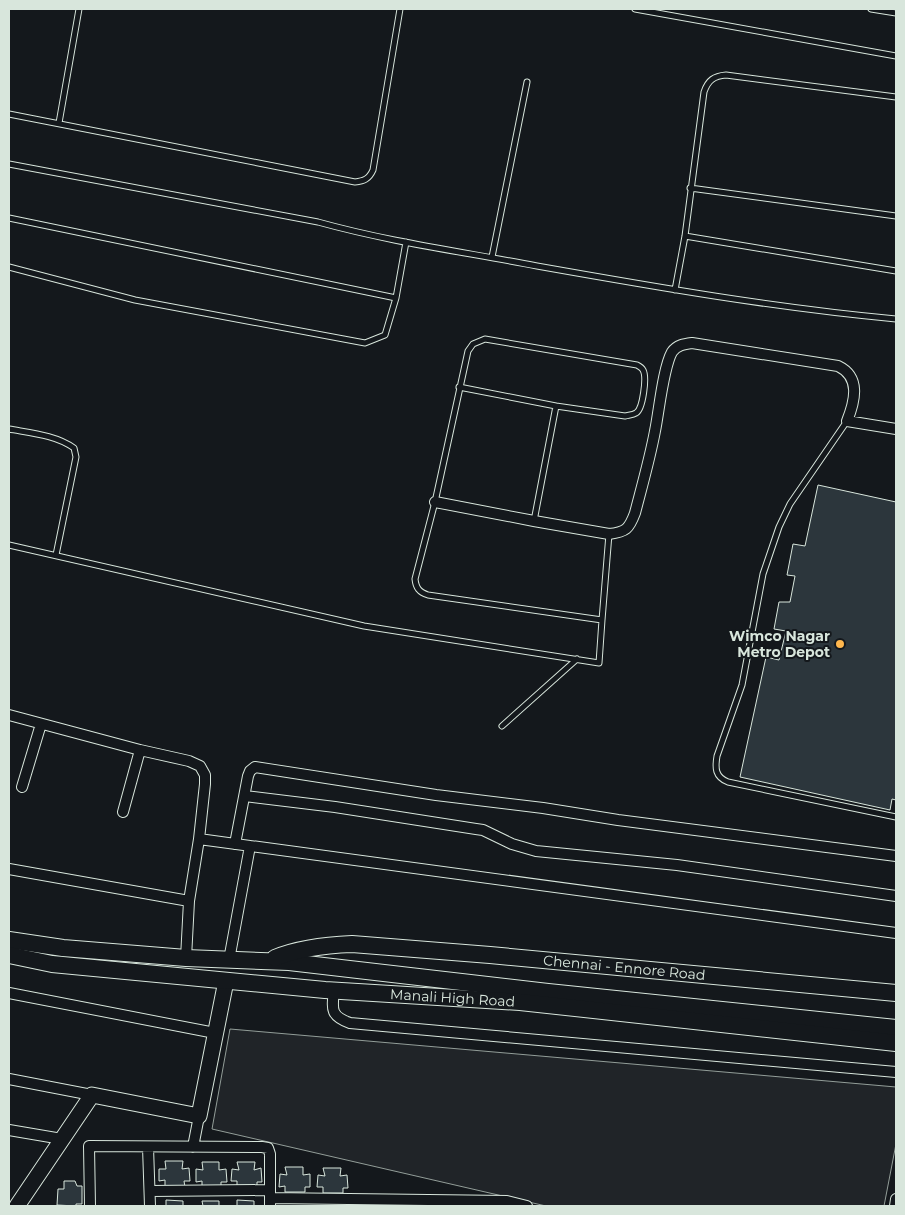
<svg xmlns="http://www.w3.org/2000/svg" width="905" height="1215" font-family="Montserrat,sans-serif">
<rect width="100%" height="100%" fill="#14181c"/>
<!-- green -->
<path fill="#202428" stroke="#939e99" d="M230 1029 896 1087V1144L884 1206H546L212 1129Z"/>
<!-- building -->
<path fill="#2c363c" stroke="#d8e6dc" d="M818 485 896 502V800L892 799 890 810 740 777 766 657 779 660 786 631 774 629 779 602H790L795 576 787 575 793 544 805 546Z
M165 1161H183L182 1169 189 1168 190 1181H184L185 1187 165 1186V1180L159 1181V1169H166Z
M202 1162H219V1170L226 1169 227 1182H221V1187H202V1181L196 1182V1169L203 1170Z
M237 1162H255L254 1170 261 1168 262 1182H257V1187H237V1181H231L232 1169 239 1170Z
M285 1167H303V1175L310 1174V1187H305V1192H285V1186L279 1187 280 1174 287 1175Z
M323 1168H341L340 1176 347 1175 348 1188H343V1193H323V1187H317L318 1175 325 1176Z
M64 1181H75L77 1186H82V1204H76V1206L57 1205 58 1189H64Z
M166 1200 183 1201V1206H166Z
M237 1200 254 1201V1206H237Z
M202 1201H219V1206H203Z"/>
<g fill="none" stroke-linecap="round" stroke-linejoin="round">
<!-- lane casing -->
<g stroke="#d8e6dc" stroke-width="7">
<path id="lane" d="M635 9 896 56
M871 9 896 13
M9 114 355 182C364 181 369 179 373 170L400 9
M59 123 79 9
M9 164 318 222C390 242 464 252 537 266 656 287 776 308 896 319
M690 188 896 216
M9 218 396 298
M685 236 896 271
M492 257 527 82
M9 267 135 300 365 343 385 335 396 298 406 242
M675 290 685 236 704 92C708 80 714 76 726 75L896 97
M459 387 556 406 534 521
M556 406 625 416C629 415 633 415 636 413 643 409 647 377 643 370 642 368 639 366 637 365L485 339 473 344 468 351 435 502 415 579C416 588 419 592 428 595L602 620 609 534
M847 421 790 504 779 527 763 574 742 685 717 756C715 768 715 777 728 782L896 817
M9 429C31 433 56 435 74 448L76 457 56 555
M9 545 364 626 599 663 602 620
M502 726 577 659"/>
</g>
<!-- street casing -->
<g stroke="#d8e6dc" stroke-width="12">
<path id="street" d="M435 502 534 521 609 534C626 532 629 529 635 513 642 486 650 458 655 431 659 412 663 368 672 352 677 345 684 344 692 343L838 366C861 377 855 401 847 421L896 429
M9 715 140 750 189 761 200 766 205 775V784L199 839 189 901 186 958
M22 787 41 724
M245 796 335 807 476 829 483 830 512 844 536 851 677 865 896 896
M123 812 140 750
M199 839 896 933
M235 844 248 776 250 771 255 767 436 795 543 808 618 820 896 856
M9 869 189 901
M229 960 250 846
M334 990C332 1009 330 1016 350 1023L896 1072
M9 993 215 1033
M9 1079 92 1095
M9 1130 62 1139
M148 1147 150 1206
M193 1147 199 1116
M150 1191 269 1190
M270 1198 507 1201 527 1206
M90 1206 89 1146 262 1147 268 1148 270 1154V1206
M895 1206 896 1199"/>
</g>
<!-- secondary casing -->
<g stroke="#d8e6dc" stroke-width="17">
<path id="secondary" d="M17 1206 92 1095 199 1116 226 981"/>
</g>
<!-- primary casing -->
<g stroke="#d8e6dc" stroke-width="18">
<g id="primary">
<path d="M9 940 63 948 186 958 289 962 548 992 896 1028"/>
<path id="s1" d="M9 955 52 964 325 990 520 1002 896 1043"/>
<path id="s2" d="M275 958C299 948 327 945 352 944L490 955 896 993"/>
</g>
</g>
<!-- lane -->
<use href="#lane" stroke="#14181c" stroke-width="5"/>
<!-- street -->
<use href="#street" stroke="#14181c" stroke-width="10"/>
<!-- secondary -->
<use href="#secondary" stroke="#14181c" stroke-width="15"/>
<!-- primary -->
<use href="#primary" stroke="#14181c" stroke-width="16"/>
</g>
<!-- markers -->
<circle fill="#ffb74d" stroke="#14181c" stroke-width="2" cx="840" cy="644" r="5"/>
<g text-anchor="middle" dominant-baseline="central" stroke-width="4" stroke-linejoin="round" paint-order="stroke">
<!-- poi labels -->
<g font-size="14" font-weight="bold" fill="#d8e6dc" stroke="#14181c" text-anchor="end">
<text x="830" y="636">Wimco Nagar<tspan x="830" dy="16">Metro Depot</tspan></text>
</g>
<!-- street labels -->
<g font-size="14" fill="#d8e6dc" stroke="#14181c">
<text stroke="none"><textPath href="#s2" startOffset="352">Chennai - Ennore Road</textPath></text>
<text stroke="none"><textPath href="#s1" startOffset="446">Manali High Road</textPath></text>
</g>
</g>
<!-- border -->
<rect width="905" height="1215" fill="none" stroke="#d8e6dc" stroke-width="20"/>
</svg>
